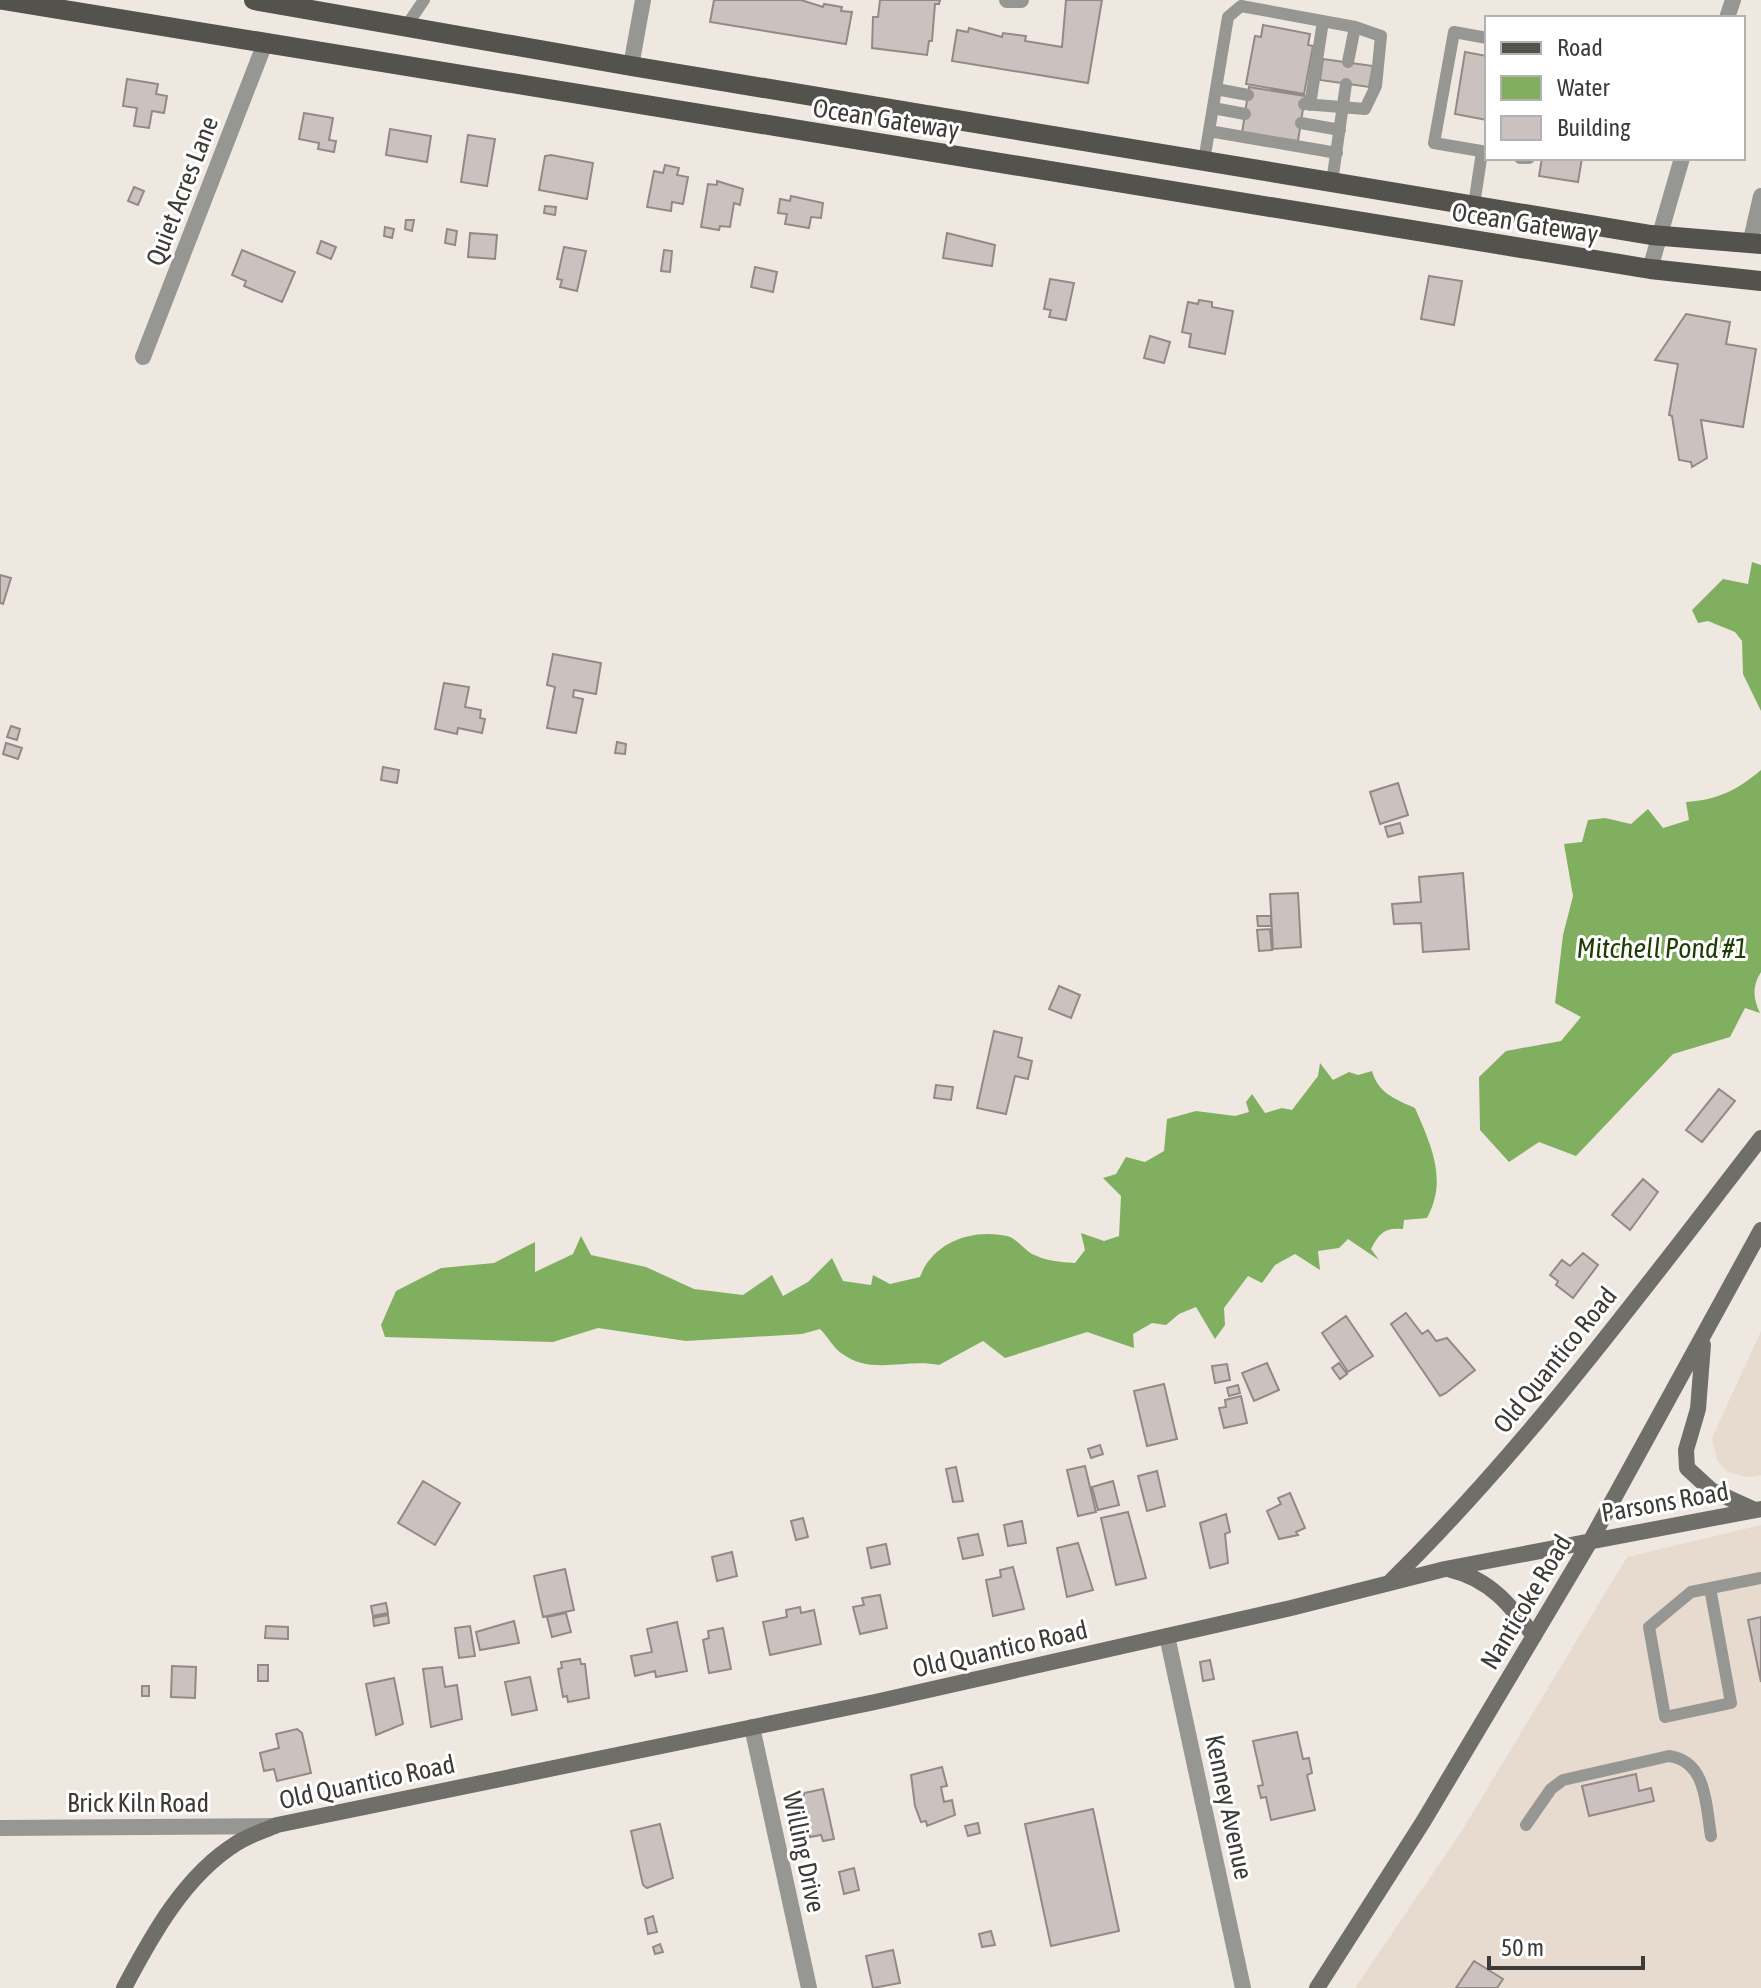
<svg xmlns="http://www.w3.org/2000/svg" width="1761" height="1988" font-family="'Asap Condensed',sans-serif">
<rect width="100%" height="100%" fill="#efe8e1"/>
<!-- built -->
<path fill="#e7dace" d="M1761 1331V1475L1747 1477 1727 1472 1717 1460 1712 1438Z
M1761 1525V1988H1355L1463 1829 1627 1557Z"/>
<!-- water -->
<path fill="#81af60" d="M1752 562 1761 565V711L1743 674 1742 641 1735 632 1708 621 1698 623 1692 610 1723 579 1748 584Z
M1761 770V972C1752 986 1753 998 1760 1013L1745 1008 1730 1037 1673 1054 1576 1156 1539 1142 1509 1162 1480 1130 1479 1077 1506 1051 1561 1041 1581 1017 1555 1003 1563 935 1573 896 1564 844 1582 842 1588 820 1605 818 1631 824 1648 809 1663 828 1689 820 1686 802C1718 800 1737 790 1761 770Z
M1320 1063 1333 1080 1349 1072 1358 1075 1372 1071C1378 1093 1395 1099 1415 1108 1431 1145 1448 1180 1427 1218L1404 1220 1403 1229C1385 1227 1379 1233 1371 1249L1379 1260 1348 1239 1339 1248 1318 1251 1320 1270 1295 1254 1275 1265 1262 1283 1248 1276 1224 1308 1225 1325 1215 1339 1196 1307 1179 1314 1166 1325 1152 1323 1133 1334 1134 1348 1087 1332 1005 1358 983 1341 939 1365C906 1358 871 1376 841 1353 833 1347 827 1336 820 1329L802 1334 686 1341 598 1328 553 1342 385 1337 381 1325 396 1291 441 1268 494 1263 535 1242V1272L573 1254 581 1236 591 1255 646 1267 694 1289 743 1295 772 1275 783 1296 808 1282 832 1258 843 1281 871 1285 873 1275 890 1284 920 1277C932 1243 971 1228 1007 1236 1016 1238 1024 1249 1032 1254 1046 1261 1060 1262 1075 1263L1085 1250 1081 1233 1104 1241 1119 1236 1121 1196 1103 1178 1116 1174 1126 1157 1145 1162 1164 1151 1167 1119 1196 1111 1235 1116 1249 1112 1246 1102 1252 1094 1265 1113 1282 1108 1292 1110 1318 1076Z"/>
<!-- building -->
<path fill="#cbc1bf" stroke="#938a88" stroke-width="2" d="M714 0H801L823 7 824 4 842 7 841 11 852 12 846 44 710 22Z
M880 0H940L939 4H935L932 41H929L927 55 872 48 873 17H878Z
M1066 0H1102L1088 83 952 61 957 30 968 32 969 28 1002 37 1003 33 1026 36 1025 41 1062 47Z
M1263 25 1310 34 1308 45 1313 46 1304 94 1246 84 1255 36 1261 37Z
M1465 52 1487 56V120L1455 114Z
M1323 59 1373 66 1369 87 1320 80Z
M127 79 158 84 156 94 167 96 164 113 152 111 149 128 134 126 137 108 123 106Z
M1249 87 1305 96 1298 141 1242 133Z
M304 113 333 118 329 140 336 141 334 152 318 149 319 143 299 139Z
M390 129 431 136 427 162 386 155Z
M468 135 495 139 487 186 461 182Z
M551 155 593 163 587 199 539 190 545 156Z
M1542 158H1582L1578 182 1539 176Z
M665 165 679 168 677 175 688 177 683 204 672 202 671 211 647 207 654 171 663 173Z
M717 181 743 189 740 205 734 203 730 227 720 226 719 230 701 227 708 184 717 185Z
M134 187 144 191 138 205 128 201Z
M791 196 823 203 821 218 811 217 809 228 785 224 787 214 778 213 780 199 790 201Z
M545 206 556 207 555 215 544 213Z
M406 220H414L412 231 405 229Z
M385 227 394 229 392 238 384 236Z
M447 229 457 231 455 245 445 243Z
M470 233 497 235 495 259 468 257Z
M947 233 995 245 992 266 943 258Z
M321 241 336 247 331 259 317 253Z
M564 247 586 251 577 291 560 287 562 280 557 279Z
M242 250 295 272 282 302 244 286 246 281 232 275Z
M664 250 672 251 670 272 661 271Z
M755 267 777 272 773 292 751 287Z
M1429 276 1462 281 1454 325 1421 319Z
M1050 279 1074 283 1066 320 1049 317 1051 310 1044 309Z
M1199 300 1212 302V307L1233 311 1225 354 1189 347 1191 334 1182 332 1188 302 1198 304Z
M1686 314 1730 322 1726 344 1756 349 1743 427 1701 420 1707 458 1692 467 1691 462 1679 460 1672 416 1669 415 1678 364 1655 360Z
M1150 336 1170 342 1164 363 1144 358Z
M0 575 11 578 3 604 0 603Z
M553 654 601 663 596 694 574 690 573 697 583 699 576 733 547 728 555 687 547 685Z
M444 683 469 687 465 707 481 710 480 718 485 719 482 733 458 728 457 734 435 729Z
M11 726 20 729 17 740 7 737Z
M617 742 626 744 625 754 615 753Z
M6 743 22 748 18 759 3 754Z
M383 767 399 770 397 783 381 780Z
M1398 783 1408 815 1380 824 1370 792Z
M1400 823 1403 833 1388 837 1385 827Z
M1463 873 1469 949 1423 952 1421 923 1394 924 1392 904 1421 902 1419 877Z
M1298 893 1301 947 1273 949 1270 894Z
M1257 916H1271V926H1258Z
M1270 929 1272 950 1259 951 1257 930Z
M1059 986 1080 995 1071 1018 1049 1009Z
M994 1031 1022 1038 1018 1057 1032 1061 1028 1079 1015 1076 1006 1114 977 1108Z
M936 1085 953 1087 951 1100 934 1098Z
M1719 1089 1735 1101 1702 1142 1686 1130Z
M1643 1179 1658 1192 1630 1230 1612 1215Z
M1583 1253 1598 1265 1573 1298 1556 1285 1558 1281 1550 1275 1562 1260 1570 1266Z
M1406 1313 1422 1334 1428 1330 1436 1341 1447 1338 1475 1370 1446 1393 1440 1396 1391 1324Z
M1346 1316 1373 1356 1348 1372 1322 1333Z
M1267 1363 1279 1390 1254 1401 1242 1373Z
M1339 1363 1347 1374 1340 1379 1332 1368Z
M1227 1364 1230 1380 1215 1383 1212 1366Z
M1164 1384 1177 1439 1147 1446 1134 1391Z
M1238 1385 1240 1393 1229 1396 1227 1388Z
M1241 1396 1247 1423 1224 1428 1219 1408 1226 1407 1225 1400Z
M1100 1445 1103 1454 1091 1458 1088 1449Z
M1085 1466 1096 1512 1078 1516 1067 1470Z
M956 1467 963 1501 953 1502 946 1469Z
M1157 1471 1165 1506 1147 1511 1138 1476Z
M423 1481 460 1503 435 1545 398 1523Z
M1113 1481 1119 1505 1098 1510 1092 1487Z
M1290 1493 1305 1528 1296 1532 1298 1535 1279 1539 1267 1511 1281 1504 1278 1498Z
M1128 1512 1146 1578 1116 1585 1101 1518Z
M1226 1514 1230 1532 1225 1534 1228 1563 1210 1568 1200 1523Z
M803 1518 808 1537 796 1540 791 1521Z
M1022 1521 1026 1543 1008 1546 1004 1525Z
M978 1534 983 1555 963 1559 958 1538Z
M1078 1543 1093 1590 1067 1597 1057 1548Z
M886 1544 890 1564 871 1568 867 1548Z
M732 1552 737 1576 717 1581 712 1557Z
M1013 1567 1024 1609 993 1616 986 1580 1001 1577 1000 1570Z
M565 1569 574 1610 543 1617 534 1576Z
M880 1595 887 1628 860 1634 853 1607 864 1605 862 1598Z
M386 1603 388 1613 373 1616 371 1606Z
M800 1607 801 1613 814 1610 821 1644 770 1655 763 1622 787 1617 786 1610Z
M566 1613 571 1632 552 1637 547 1617Z
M388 1615 389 1623 374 1626 373 1618Z
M1761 1617V1682L1748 1620Z
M514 1621 519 1643 480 1650 476 1632Z
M677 1622 687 1671 656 1677 655 1671 635 1676 631 1656 652 1652 647 1629Z
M266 1626 288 1627V1639L265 1638Z
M470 1626 475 1656 459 1658 455 1628Z
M723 1628 731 1669 709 1673 703 1640 709 1638 708 1631Z
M580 1659 581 1664H585L589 1698 568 1702 567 1696 563 1697 558 1669 562 1668 561 1662Z
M1210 1660 1214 1679 1203 1681 1200 1662Z
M258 1665H268V1681H258Z
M172 1666 196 1667 195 1698 171 1697Z
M442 1667 445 1687 457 1685 462 1719 431 1727 423 1669Z
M530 1677 537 1710 512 1715 505 1682Z
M394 1678 403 1724 376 1735 366 1684Z
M142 1686H149V1696H142Z
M297 1729 302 1733 311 1773 277 1781 274 1769 264 1771 260 1753 279 1748 276 1734Z
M1297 1732 1303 1759 1309 1758 1312 1773 1307 1775 1315 1810 1271 1820 1266 1797 1261 1798 1258 1786 1263 1785 1253 1741Z
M942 1767 947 1786 941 1787 944 1802 952 1800 955 1815 927 1826 926 1821 921 1822 915 1806 911 1775Z
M1636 1774 1639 1791 1651 1788 1654 1801 1589 1816 1582 1786Z
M823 1789 834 1839 823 1841 821 1835 810 1837 803 1802 804 1793Z
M1093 1809 1119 1931 1051 1946 1025 1824Z
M978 1823 980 1833 968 1836 965 1826Z
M660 1824 673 1878 647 1888 643 1885 631 1831Z
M854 1868 859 1890 844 1894 839 1872Z
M653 1916 657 1932 648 1934 645 1919Z
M991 1931 995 1945 982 1947 979 1934Z
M660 1944 663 1952 655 1954 653 1947Z
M893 1950 900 1983 873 1988 866 1956Z
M1474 1961 1503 1979 1497 1988H1456Z"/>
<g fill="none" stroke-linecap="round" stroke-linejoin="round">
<!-- lane -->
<path stroke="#969692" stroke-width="12" d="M407 25 424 0
M1487 38 1454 32 1434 143 1487 152
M1216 89 1248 95
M1304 104 1365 109 1376 86 1381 36 1355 27
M1310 105 1323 21
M1213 108 1245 114
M1301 123 1340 130
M1209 131 1337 153
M1520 158H1529
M1204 161 1228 17 1241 6 1355 27 1348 62
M1332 182 1346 84
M1474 205 1482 152
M1710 1588 1731 1703 1665 1717 1649 1627 1691 1592 1761 1578
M1526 1825 1551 1789 1563 1780 1669 1756C1707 1761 1706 1806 1711 1836"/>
<!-- street -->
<path stroke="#969692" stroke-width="16" d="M1007 0H1021
M1727 18 1733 0
M631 66 643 0
M1750 244 1761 196
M1650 269 1682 158
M143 357 265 43
M1167 1636 1243 1988
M752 1727 809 1988
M0 1828 275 1826"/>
<!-- secondary -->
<path stroke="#6f6e69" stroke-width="16" d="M1703 1345 1698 1409 1686 1450 1687 1468 1711 1490 1755 1510
M1451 1570C1490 1579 1511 1606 1534 1636
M1391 1581C1528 1446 1643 1290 1761 1138
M124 1988C152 1935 185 1875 237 1843 249 1835 264 1831 277 1825L875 1702 1291 1608 1445 1569 1761 1509
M1317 1988 1423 1822 1591 1540 1761 1230"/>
<!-- primary -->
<path stroke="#53524c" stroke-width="20" d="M3 0 1650 269 1761 281
M254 0 631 66 1651 235 1761 244"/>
</g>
<g text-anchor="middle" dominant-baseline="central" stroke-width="6" stroke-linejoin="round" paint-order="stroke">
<!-- street labels -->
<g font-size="26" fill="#3d3b38" stroke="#fff">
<text transform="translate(886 119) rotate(9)">Ocean Gateway</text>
<text transform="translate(182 191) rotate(-69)">Quiet Acres Lane</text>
<text transform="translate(1525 223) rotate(9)">Ocean Gateway</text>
<text transform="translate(1555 1360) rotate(-51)">Old Quantico Road</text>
<text transform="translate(1665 1502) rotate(-10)">Parsons Road</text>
<text transform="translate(1526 1602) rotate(-59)">Nanticoke Road</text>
<text transform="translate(1000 1649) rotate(-13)">Old Quantico Road</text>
<text transform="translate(367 1782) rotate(-12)">Old Quantico Road</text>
<text x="138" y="1803">Brick Kiln Road</text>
<text transform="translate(1229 1807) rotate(78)">Kenney Avenue</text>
<text transform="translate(804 1852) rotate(78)">Willing Drive</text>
</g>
<!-- water labels -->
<g font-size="28" font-style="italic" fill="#1f3c02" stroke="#fff">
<text x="1662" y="948">Mitchell Pond #1</text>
</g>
</g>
<!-- legend -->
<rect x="1485" y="16" width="260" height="144" fill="#ffffff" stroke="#b1b1af" stroke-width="2"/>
<rect x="1501" y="42" width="40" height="12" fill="#53524c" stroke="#b1b1af" stroke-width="2"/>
<text x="1557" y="56" font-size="24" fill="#3d3b38">Road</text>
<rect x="1501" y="76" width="40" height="24" fill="#81af60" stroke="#b1b1af" stroke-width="2"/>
<text x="1557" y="96" font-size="24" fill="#3d3b38">Water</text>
<rect x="1501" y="116" width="40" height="24" fill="#cbc1bf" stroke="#b1b1af" stroke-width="2"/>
<text x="1557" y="136" font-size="24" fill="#3d3b38">Building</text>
<!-- scale -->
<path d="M1489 1956v12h154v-12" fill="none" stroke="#3d3b38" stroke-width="4"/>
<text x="1501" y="1956" font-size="24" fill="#3d3b38" stroke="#ffffff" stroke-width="6" paint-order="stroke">50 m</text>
</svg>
